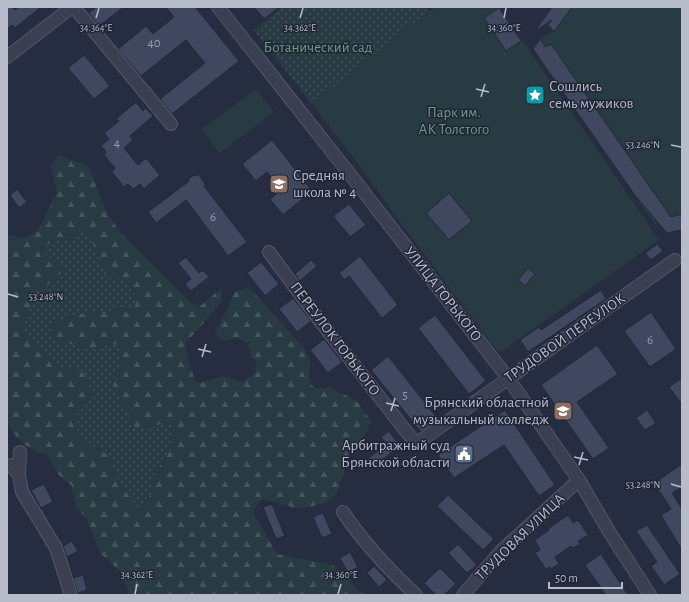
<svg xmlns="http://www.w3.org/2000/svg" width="689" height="602" font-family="'Alegreya Sans',sans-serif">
<defs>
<pattern id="grass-dots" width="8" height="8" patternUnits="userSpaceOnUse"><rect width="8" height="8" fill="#283b42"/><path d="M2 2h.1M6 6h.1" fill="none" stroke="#45555c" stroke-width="1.8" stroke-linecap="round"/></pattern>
<pattern id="forest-firs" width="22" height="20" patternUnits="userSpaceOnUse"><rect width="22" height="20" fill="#283b42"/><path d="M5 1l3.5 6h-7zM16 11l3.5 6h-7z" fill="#45555c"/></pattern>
</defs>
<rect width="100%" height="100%" fill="#262d41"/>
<!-- grass -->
<path fill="url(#grass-dots)" d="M282 7H425L429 12 312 104 254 30Z
M84 231 92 241 105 275 111 278 125 277C135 285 135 295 135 307L70 316 52 333 55 340 87 349 115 344 120 347 123 367 136 428C149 431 158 421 171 424L174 429 170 450 155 474 151 494 143 507 137 512 131 499 115 474 107 451 85 445 76 434V415L90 399 77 370 55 366 24 330 26 316 41 291 64 270 46 255 44 248 55 239 75 240 77 234Z"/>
<!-- forest -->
<path fill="url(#forest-firs)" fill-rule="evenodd" d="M58 156 88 165 108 215 122 234 190 302 200 306 222 288 221 303 185 344 194 379 200 383 222 376 242 382 255 373 257 361 251 358 249 343 237 338 224 341 215 334 235 292 249 287 304 348 310 361V383L315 388H331L357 401 371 421 366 433 352 449 336 494 326 503 300 509 262 499 255 508 254 514 277 554 332 565 349 578 357 591 364 592 365 595H128V590L121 572 100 553 87 519 75 505 72 486 58 474 47 455C25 447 19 443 7 422V234L22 239 37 232 57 193 51 167ZM84 231 92 241 105 275 111 278 125 277C135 285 136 295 135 307L70 316 56 321 52 326V333L55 340 87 349 115 344 120 347 123 367 111 382 132 423 136 429C149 431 158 421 171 424L174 429 170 450 155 474 151 494 143 507 137 512 131 499 115 474 107 451 85 445 76 434 77 415 90 399 92 392 89 377 77 370 55 366 24 330 26 316 41 291 64 270 46 255 44 248 55 239 76 240 77 234Z"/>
<!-- park -->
<path fill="#283b42" d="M435 7H501L500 8 659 240 499 353 396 217 362 169 312 104 397 36Z
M552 7H682V230L667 233 658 222 655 225 533 49 540 39 553 31 543 19Z
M256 89 274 112 220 153 202 129Z"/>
<!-- building -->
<path fill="#40485f" stroke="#212738" d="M7 7H12L15 10 19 7H41L15 28 12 25 7 29Z
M96 7H124L99 26 89 13Z
M166 7H195L239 61 172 114 160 99 205 63 186 40 141 76 118 49 146 26 153 34 174 17Z
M254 7H279L264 19Z
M552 7H572L554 32 548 25 552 20 535 31Z
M499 8 521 41 506 51 484 18Z
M540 39 546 47 551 44 671 217 682 214V230L667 233 634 194 533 49Z
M84 55 110 86 94 99 68 68Z
M136 102 143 111 146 108 153 116 130 136 133 140 124 148 138 165 146 158 160 175 144 189 140 184 133 189 128 184 124 187 112 172 115 168 104 155 106 152 101 146 109 139 104 133 119 121 116 119Z
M272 140 312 191 283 215 270 199 281 190 267 172 256 181 242 164Z
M198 174 206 185 204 186 247 242 228 256 186 200 156 223 148 212 189 181 188 179 194 175 195 176Z
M17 189 27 202 19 208 10 195Z
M449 193 472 221 449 240 426 213Z
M349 204 366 225 350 237 333 216Z
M657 244 663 251 651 260 645 253Z
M360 256 398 305 382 318 349 276 344 280 339 273Z
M186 257 199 273 203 270 209 277 191 291 185 284 191 279 178 263Z
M311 260 317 266 300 281 295 274Z
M261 262 279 284 265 296 247 273Z
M528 268 535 274 525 286 518 280Z
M601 290 606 299 528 352 520 340 539 327 541 330Z
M293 298 311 321 297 332 279 309Z
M651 312 676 349 650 367 624 331Z
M435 315 486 381 469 394 418 328Z
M324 339 342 362 328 373 310 350Z
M597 345 618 374 577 402 609 448 593 459 541 385Z
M388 356 438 419 421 432 371 370Z
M682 378V404L669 387Z
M505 410 555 485 539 496 504 445 454 478 438 455Z
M647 410 656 423 645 430 636 418Z
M389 431 400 446 372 468 366 460 387 444 381 437Z
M682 464V487L672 493 682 509V550L661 515 671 509 654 483Z
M44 484 53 502 41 508 31 490Z
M448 495 494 539 483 550 437 506Z
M272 504 285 536 276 539 263 507Z
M323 513 332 534 322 538 313 517Z
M568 515 573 523 578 520 588 535 578 541 580 544 573 548 571 546 555 557 559 564 551 569 550 567 546 569 535 553 540 550 535 540 549 530 548 529 553 525Z
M647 525 680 574 664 585 651 566 657 562 636 531Z
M72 541 78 551 67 557 63 546Z
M458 544 477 565 467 573 448 553Z
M350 552 358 567 348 573 340 558Z
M601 554 628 595H606L585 565Z
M374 566 387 580 379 587 367 573Z
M440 568 456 584 444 595H436L424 583Z
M83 575 87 590 78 593 73 578Z"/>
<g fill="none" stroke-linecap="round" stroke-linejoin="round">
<!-- street casing -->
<g stroke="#525868" stroke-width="14">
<path id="street" d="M74 7 171 124
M218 7 356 182 508 378 579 480 610 533 650 595
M7 57 72 7
M269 252 320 321 416 444 675 260
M11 465 19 475 22 492 56 548 71 595
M19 475 20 452
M343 512C364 543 389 570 416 595
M463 595 501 551 579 480"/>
</g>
<!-- street -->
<use href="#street" stroke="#3a4051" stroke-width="12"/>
</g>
<!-- ticks -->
<path fill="none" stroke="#b7bccb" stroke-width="1.5" d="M96 18 99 8M300 18 303 8M504 18 506 8M476 89 489 92M481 97 485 84M671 145 681 147M8 294 18 297M198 349 211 352M202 357 206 344M386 403 399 406M391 411 395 398M574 457 588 460M579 465 583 452M671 484 681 487M135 594 137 584M338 594 341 584"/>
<!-- icons -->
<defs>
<g id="sight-square" transform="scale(1)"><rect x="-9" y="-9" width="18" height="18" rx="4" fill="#0f9aa8" stroke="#1f2536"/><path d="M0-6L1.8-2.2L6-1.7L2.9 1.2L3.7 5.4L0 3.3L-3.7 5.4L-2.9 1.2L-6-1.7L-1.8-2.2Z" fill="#fff"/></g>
<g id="school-square" transform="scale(1)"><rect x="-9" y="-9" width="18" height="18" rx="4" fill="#8d6e63" stroke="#1f2536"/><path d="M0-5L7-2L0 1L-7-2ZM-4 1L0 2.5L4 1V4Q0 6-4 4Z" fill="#fff"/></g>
<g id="university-square" transform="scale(1)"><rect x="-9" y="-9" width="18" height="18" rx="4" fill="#8d6e63" stroke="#1f2536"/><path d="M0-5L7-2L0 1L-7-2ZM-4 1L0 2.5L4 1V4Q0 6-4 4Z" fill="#fff"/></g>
<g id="civic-square" transform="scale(1)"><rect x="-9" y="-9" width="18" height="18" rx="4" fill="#5c6f8a" stroke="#1f2536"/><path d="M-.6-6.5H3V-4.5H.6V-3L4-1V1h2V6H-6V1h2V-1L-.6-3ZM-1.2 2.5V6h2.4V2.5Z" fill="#fff"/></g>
</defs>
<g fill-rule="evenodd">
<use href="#sight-square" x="535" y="95"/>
<use href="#school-square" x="279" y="184"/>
<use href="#university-square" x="563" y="411"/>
<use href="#civic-square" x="464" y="454"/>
</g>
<g text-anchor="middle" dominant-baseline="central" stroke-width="3" stroke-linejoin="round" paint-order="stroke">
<!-- number labels -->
<g font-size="13" fill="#999fb0">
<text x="154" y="43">40</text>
<text x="117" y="143">4</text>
<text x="213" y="217">6</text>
<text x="650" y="340">6</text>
<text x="405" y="395">5</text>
</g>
<!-- park labels -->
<g font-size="15" fill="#6f9c80" stroke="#1f2536">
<text x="318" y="47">Ботанический сад</text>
<text x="454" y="112">Парк им.<tspan x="454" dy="17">АК Толстого</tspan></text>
</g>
<!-- poi labels -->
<g font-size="15" fill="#b7bccb" stroke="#1f2536" text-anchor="start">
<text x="549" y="86">Сошлись<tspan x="549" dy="17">семь мужиков</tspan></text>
<text x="293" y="175">Средняя<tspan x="293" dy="17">школа № 4</tspan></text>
<text x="549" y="402" text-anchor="end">Брянский областной<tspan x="549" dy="17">музыкальный колледж</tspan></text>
<text x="450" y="445" text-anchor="end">Арбитражный суд<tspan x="450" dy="17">Брянской области</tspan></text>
</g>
<!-- street labels -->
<g font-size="15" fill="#b7bccb" stroke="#1f2536">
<text transform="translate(443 294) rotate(52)">УЛИЦА ГОРЬКОГО</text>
<text transform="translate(565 338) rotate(-35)">ТРУДОВОЙ ПЕРЕУЛОК</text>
<text transform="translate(335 339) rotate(53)">ПЕРЕУЛОК ГОРЬКОГО</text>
<text transform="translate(520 537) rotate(-44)">ТРУДОВАЯ УЛИЦА</text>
</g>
</g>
<g font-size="10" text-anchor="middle" fill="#b7bccb" stroke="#1f2536" stroke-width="3" stroke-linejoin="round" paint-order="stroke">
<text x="96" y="31">34.364°E</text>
<text x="300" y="31">34.362°E</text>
<text x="504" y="31">34.360°E</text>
<text x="643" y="148">53.246°N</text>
<text x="46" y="300">53.248°N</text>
<text x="643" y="488">53.248°N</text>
<text x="137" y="578">34.362°E</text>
<text x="341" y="578">34.360°E</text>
</g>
<!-- border -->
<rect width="689" height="602" fill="none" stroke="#b7bccb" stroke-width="16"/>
<!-- scale -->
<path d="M549 582v6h73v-6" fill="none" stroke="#b7bccb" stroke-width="2"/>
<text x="555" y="582" font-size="12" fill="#b7bccb" stroke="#1f2536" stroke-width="3" paint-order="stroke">50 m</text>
</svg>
